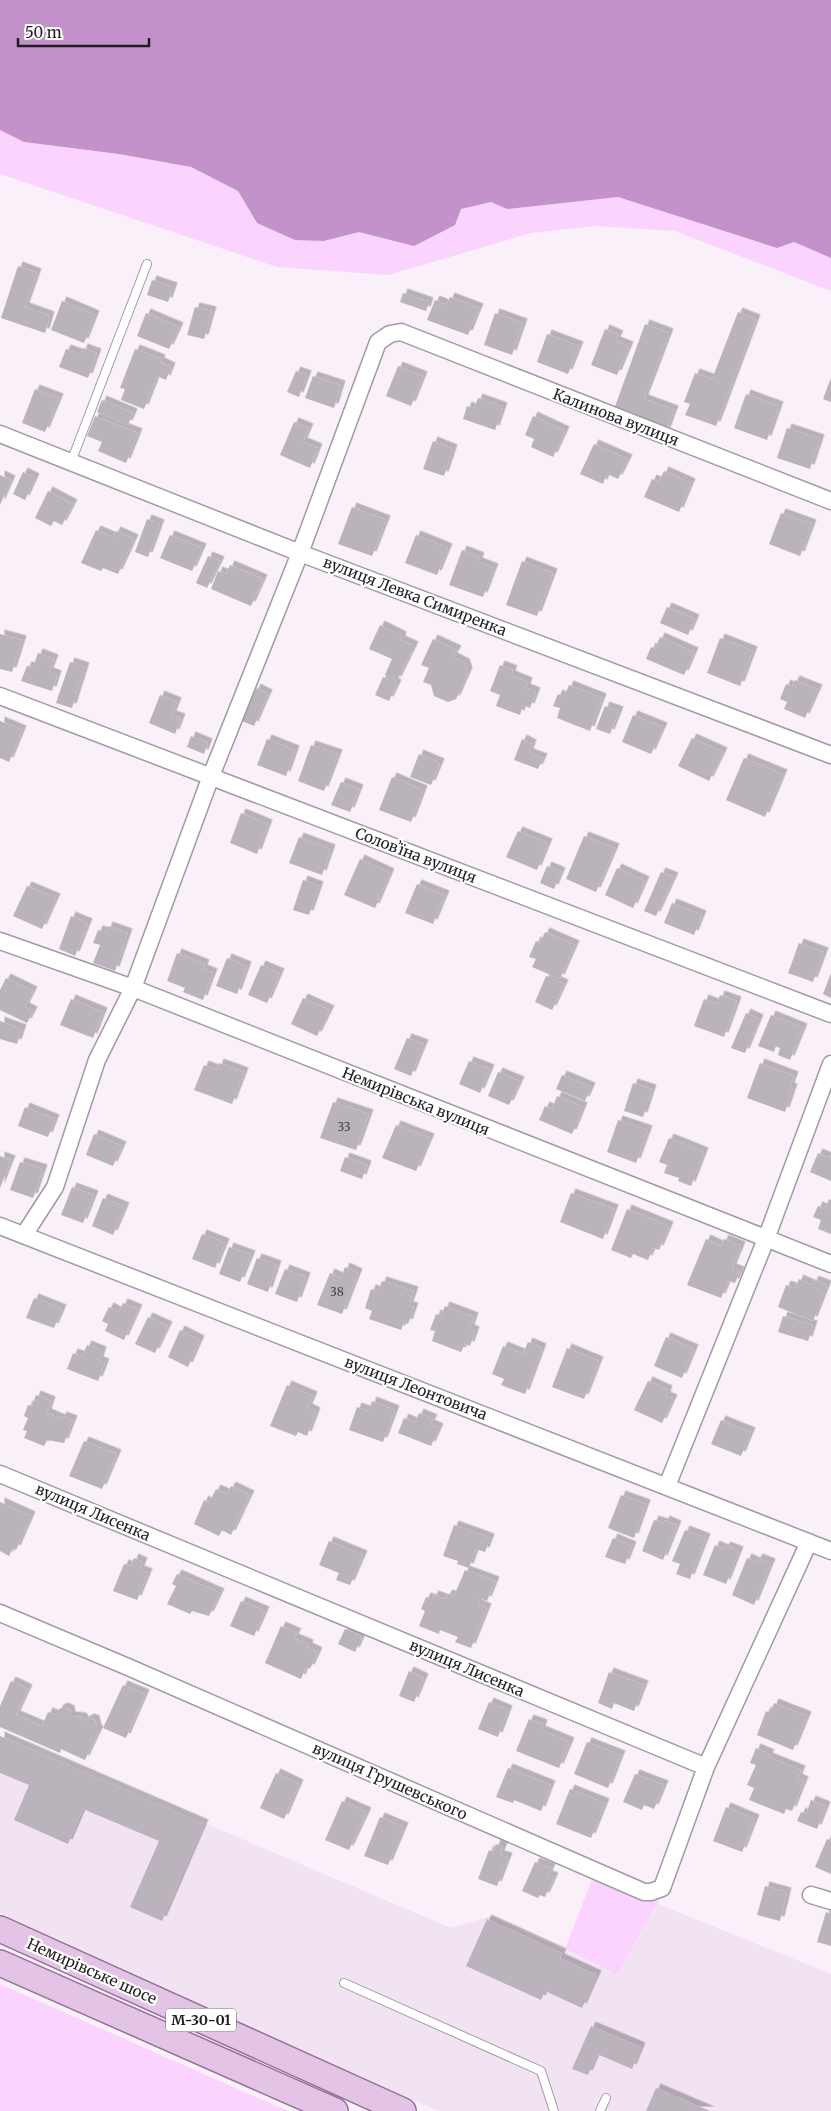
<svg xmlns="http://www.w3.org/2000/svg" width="831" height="2111" font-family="Merriweather,serif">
<defs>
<filter id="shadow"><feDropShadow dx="4.5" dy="-4.5" stdDeviation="0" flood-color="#0004"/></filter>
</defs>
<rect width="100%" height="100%" fill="#f9f0fa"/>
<!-- built -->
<path fill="#f2e3f3" d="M0 1736 451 1928 491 1916 617 1975 658 1904 831 1974V2111H438L0 1913Z"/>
<!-- green -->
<path fill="#fad4fe" d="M0 130 24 142 119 154 191 167 238 191 257 223 324 241 359 232 383 238 461 209 491 202 507 209 618 197 777 248 794 242 831 258V291L675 231 595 226 531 233 388 275 277 267 0 174Z
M593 1877 644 1899 659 1901 617 1975 565 1949Z
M0 1984 288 2111H0Z"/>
<!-- water -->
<path fill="#c492ca" d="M0 0H831V258L794 242 777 248 618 197 507 209 491 202 461 209 455 225 414 246 359 232 324 241 295 240 257 223 238 191 191 167 119 154 24 142 0 130Z"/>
<!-- building -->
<path fill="#bbb3bc" filter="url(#shadow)" d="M18 266 37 273 25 307 50 316 45 333 1 318Z
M152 280 173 287 168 302 147 295Z
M403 293 429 302 426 311 400 302Z
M450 297 479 308 468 335 427 320 435 300 447 305Z
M62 301 95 315 84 343 51 330Z
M195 307 212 311 204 339 187 335Z
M738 312 756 319 716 426 685 415 690 404 684 402 695 373 712 379Z
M146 313 179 327 169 349 137 336Z
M495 313 523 323 512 355 484 345Z
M645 324 669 333 644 399 674 410 666 432 613 412Z
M605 329 619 335 616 341 629 346 617 375 591 365Z
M547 334 579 346 568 374 537 362Z
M83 348 97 353 88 378 59 367 66 349 81 354Z
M135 349 161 359 160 362 171 367 166 380 157 376 144 409 121 400 125 389 120 388Z
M398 366 423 376 411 406 386 396Z
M296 371 307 375 299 397 287 392Z
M313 376 341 385 334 408 305 398Z
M831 378V402L823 399Z
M35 389 59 398 45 432 22 423Z
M746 394 779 406 767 440 734 428Z
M478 398 503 407 495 430 463 419 467 406 474 409Z
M102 400 133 413 128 425 97 412Z
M95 416 138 433 126 463 98 451 102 442 87 436Z
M533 416 565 431 553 457 531 447 534 439 525 435Z
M294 422 309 428 303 442 318 448 310 468 280 455Z
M787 428 820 439 810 469 777 458Z
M433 441 453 449 444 476 423 469Z
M594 444 628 459 618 479 607 474 603 484 580 474Z
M664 471 691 483 679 512 644 497 652 479 659 482Z
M23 472 35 478 25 500 13 494Z
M0 475 11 480 0 505Z
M48 491 73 504 62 525 54 521 51 526 35 518Z
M352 507 386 520 372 556 338 544Z
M781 513 812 524 800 556 769 544Z
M147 519 160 524 148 557 135 552Z
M96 530 113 537 116 531 134 539 118 574 103 568 101 571 81 563Z
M170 535 202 548 192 571 160 558Z
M416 535 448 548 437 575 405 563Z
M462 550 480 557 478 562 494 568 483 597 449 585Z
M208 556 220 561 207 588 196 583Z
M522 561 553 573 537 616 506 605Z
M230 565 263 579 251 606 211 589 218 571 226 574Z
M667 607 695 619 688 635 660 623Z
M380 625 402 636 401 640 414 646 397 681 385 675 392 659 369 649Z
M0 634 22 640 12 672 0 669Z
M660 637 694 652 684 675 646 659 651 647 655 649Z
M720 638 753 651 740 686 707 673Z
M433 639 457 650 453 657 465 663 468 672 456 699 448 702 434 696 431 685 423 682 429 668 421 665Z
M38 653 54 659 49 672 57 675 52 691 21 681 27 666 33 667Z
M70 662 85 667 72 708 56 703Z
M500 665 513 670 511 675 528 682 526 688 536 692 530 708 523 705 520 715 496 706 500 695 490 691Z
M383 677 397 684 389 701 375 695Z
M795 680 818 689 805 718 784 709 787 702 780 699 786 684 792 687Z
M569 685 602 698 590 731 557 718 560 708 553 706 558 694 564 697Z
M256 688 268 694 254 726 242 721Z
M160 695 177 702 172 715 181 718 175 734 149 723Z
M605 706 619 711 610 734 596 729Z
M633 715 663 727 651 754 622 742Z
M0 721 22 730 9 762 0 758Z
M191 736 208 743 204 754 187 747Z
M692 738 723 752 709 781 678 766Z
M267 739 295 750 286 776 257 765Z
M522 739 532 744 529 753 543 758 538 769 514 760Z
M311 745 338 754 324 791 298 781Z
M419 754 440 763 431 785 410 777Z
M744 758 783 774 765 817 726 800Z
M392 777 423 790 411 822 379 810Z
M341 782 359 789 350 812 331 805Z
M241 813 268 824 257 854 230 843Z
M518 831 548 843 537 870 506 857Z
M584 836 615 848 596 892 566 879Z
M299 837 331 849 322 875 289 863Z
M360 859 390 873 375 908 344 895Z
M547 866 561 872 554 889 540 883Z
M617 868 645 881 633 908 605 895Z
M661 872 674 877 656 916 644 911Z
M303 880 319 886 309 915 293 910Z
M417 884 445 895 433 924 405 913Z
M27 886 56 898 42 929 13 916Z
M672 903 702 915 694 935 664 923Z
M71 916 88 923 75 956 59 949Z
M108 926 128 933 115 971 93 963 100 945 93 943 98 930 106 932Z
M545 932 575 945 560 979 532 967 536 959 529 957 536 941 540 943Z
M799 943 824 952 813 982 788 973Z
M177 953 205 964 203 969 213 973 203 1000 183 992 185 988 167 981Z
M227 958 247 966 237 994 216 986Z
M261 965 280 973 267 1003 248 995Z
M831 973V998L823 994Z
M546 976 564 984 552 1010 535 1002Z
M6 978 33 991 25 1007 33 1011 27 1023 0 1010V990Z
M720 995 737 1001 724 1037 694 1026 704 999 717 1004Z
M303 998 330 1010 317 1036 291 1024Z
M71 999 103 1012 93 1038 60 1025Z
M746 1013 759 1019 745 1053 731 1048Z
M771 1015 803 1028 790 1060 778 1055 780 1048 776 1046 774 1052 758 1046Z
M0 1021 22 1029 17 1044 0 1039Z
M407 1038 424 1044 411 1076 394 1069Z
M469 1061 490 1069 480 1093 459 1084Z
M219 1063 244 1072 232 1104 194 1090 204 1065 217 1070Z
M760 1063 794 1076 790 1087 793 1088 785 1112 747 1098Z
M498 1072 520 1081 509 1105 488 1096Z
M562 1075 591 1087 585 1101 556 1089Z
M633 1083 652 1089 643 1117 624 1111Z
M557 1096 583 1107 572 1134 539 1120 545 1106 552 1109Z
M333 1102 369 1114 356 1150 320 1138Z
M25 1107 55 1119 48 1137 18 1126Z
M618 1120 648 1130 636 1163 607 1152Z
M396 1125 430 1138 416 1171 382 1158Z
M94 1134 122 1146 113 1166 86 1155Z
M669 1138 704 1152 691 1186 678 1181 679 1178 664 1173 667 1165 659 1162Z
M818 1153 830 1158 831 1155V1181L810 1172Z
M0 1156 11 1160 0 1188Z
M345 1157 367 1165 362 1179 340 1171Z
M20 1162 43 1169 33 1198 10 1190Z
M72 1187 94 1195 83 1223 61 1215Z
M571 1193 614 1209 603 1239 560 1222Z
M103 1198 125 1207 113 1235 92 1226Z
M829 1199 831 1200V1234L818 1229 821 1220 813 1217 818 1206 825 1209Z
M627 1209 669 1226 659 1250 653 1248 648 1260 633 1254 631 1258 611 1250Z
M202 1234 225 1243 215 1268 192 1259Z
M706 1239 721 1246 724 1239 741 1246 732 1268 740 1271 735 1283 728 1281 721 1298 687 1285Z
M229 1247 251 1255 240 1282 219 1274Z
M257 1258 277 1265 268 1292 247 1284Z
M345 1267 358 1273 342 1314 317 1305 330 1273 341 1278Z
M285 1269 306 1277 297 1302 275 1294Z
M799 1279 812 1285 814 1280 827 1285 813 1321 778 1307 786 1285 795 1288Z
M382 1281 414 1291 409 1306 414 1307 408 1324 404 1322 401 1330 369 1319 372 1311 365 1308 371 1289 378 1291Z
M34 1298 62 1309 54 1328 26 1318Z
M123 1303 138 1309 124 1340 105 1331 108 1324 102 1321 109 1307 119 1312Z
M445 1306 474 1317 470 1329 475 1331 470 1346 465 1344 461 1352 432 1341 435 1331 430 1330 436 1314 441 1316Z
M783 1316 813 1325 808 1341 778 1332Z
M148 1317 168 1326 155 1353 135 1344Z
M180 1330 200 1340 188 1367 168 1357Z
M666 1337 694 1349 682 1378 654 1366Z
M528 1342 542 1348 525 1394 501 1385 504 1379 492 1374 503 1346 523 1354Z
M87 1345 102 1351 99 1361 105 1363 98 1381 67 1369 73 1353 82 1356Z
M567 1348 599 1361 584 1399 552 1387Z
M648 1381 668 1390 666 1396 673 1399 662 1423 634 1410Z
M287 1385 313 1396 308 1408 316 1412 307 1436 298 1432 296 1436 270 1426Z
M36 1395 51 1401 47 1413 61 1419 62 1416 73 1420 64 1443 47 1440 44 1446 24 1438 27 1431 23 1430 28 1418 24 1416 28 1405 32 1406Z
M372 1401 395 1410 383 1442 349 1430 357 1407 369 1411Z
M419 1413 433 1419 430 1424 439 1428 431 1446 398 1433 404 1418 415 1423Z
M721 1420 751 1432 741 1456 711 1444Z
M84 1441 117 1454 102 1489 69 1476Z
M231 1486 250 1495 231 1535 222 1530 219 1536 194 1524 204 1500 209 1503 216 1489 227 1494Z
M621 1495 646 1504 634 1538 608 1528Z
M0 1502 31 1516 16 1550 13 1548 9 1556 0 1551Z
M654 1520 664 1523 665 1520 677 1525 663 1560 642 1551Z
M454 1525 490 1538 485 1552 476 1549 469 1568 457 1564 458 1561 443 1556Z
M685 1530 706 1538 690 1579 676 1574 680 1564 672 1561Z
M613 1538 632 1546 625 1564 605 1557Z
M329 1541 363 1555 350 1585 336 1580 339 1573 319 1565Z
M715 1545 724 1549 726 1546 739 1551 726 1584 703 1575Z
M134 1558 143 1562 140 1570 148 1573 137 1600 113 1591 124 1564 131 1566Z
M747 1558 756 1562 758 1558 771 1563 754 1605 732 1595Z
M465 1570 495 1581 487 1601 480 1598 478 1604 487 1608 471 1648 455 1642 458 1637 440 1630 439 1634 419 1626 425 1611 421 1609 426 1597 432 1599 434 1595 445 1599 448 1594 454 1596Z
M177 1574 220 1593 209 1616 192 1611 190 1614 167 1604 176 1586 172 1584Z
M241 1601 265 1611 254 1636 230 1626Z
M281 1626 297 1633 294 1638 309 1644 308 1647 318 1652 310 1669 306 1667 301 1679 265 1663Z
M345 1629 362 1636 355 1652 338 1644Z
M409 1671 424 1678 414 1702 399 1696Z
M609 1672 644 1685 634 1711 614 1703 612 1709 598 1703Z
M11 1681 28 1689 16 1715 42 1726 48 1712 56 1715 59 1709 64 1707 70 1710 71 1716 82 1717 84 1721 90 1718 95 1720 97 1729 99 1730 85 1760 61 1749 60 1753 0 1727V1706Z
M123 1685 145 1694 126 1738 103 1728Z
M489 1702 508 1710 498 1737 478 1729Z
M774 1703 807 1716 793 1750 757 1735 766 1711 770 1713Z
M529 1719 543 1724 541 1730 570 1742 559 1768 516 1751Z
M0 1736 204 1824 162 1921 130 1907 159 1841 83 1809 68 1844 14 1820 29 1785 0 1773Z
M587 1742 621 1755 608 1788 574 1774Z
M756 1748 770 1754 768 1757 801 1770 798 1778 804 1781 792 1811 786 1809 784 1814 749 1800 754 1788 747 1785 756 1765 750 1763Z
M508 1768 551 1785 541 1811 514 1800 513 1803 496 1797Z
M276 1773 299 1784 284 1819 260 1808Z
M635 1774 664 1785 654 1809 644 1805 642 1810 623 1802Z
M570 1789 605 1803 591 1838 556 1824Z
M811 1800 826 1806 817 1829 797 1821 801 1812 806 1814Z
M342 1801 367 1812 349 1850 325 1840Z
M726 1807 755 1819 742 1852 713 1841Z
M380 1817 404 1827 388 1865 364 1856Z
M827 1839 831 1841V1874L815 1867Z
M496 1844 503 1847 500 1855 508 1857 497 1886 478 1879 489 1850 493 1852Z
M535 1862 551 1868 548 1875 554 1877 545 1897 540 1895 538 1898 522 1891Z
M765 1886 787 1892 780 1921 757 1915Z
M826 1912 831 1914V1946L817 1942Z
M487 1919 562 1953 560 1958 597 1975 582 2008 545 1991 541 2000 466 1966Z
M591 2026 641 2047 632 2069 597 2054 588 2075 572 2069Z
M656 2088 710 2111H646Z"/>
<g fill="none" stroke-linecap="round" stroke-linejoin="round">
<!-- lane casing -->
<g stroke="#a29aa3" stroke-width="10">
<path id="lane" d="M71 462 147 264
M344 1983 541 2071 554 2111
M600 2111 606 2098"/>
</g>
<!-- street casing -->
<g stroke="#a29aa3" stroke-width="19">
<path id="street" d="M0 434 300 553 831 755
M0 696 831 1014
M0 941 133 988 831 1264
M0 1226 831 1551
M24 1235 55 1187 97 1060 133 988 211 776 300 553 378 342 390 334 401 332 831 501
M0 1474 706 1767 809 1542
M667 1486 766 1239 831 1064
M0 1613 128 1667 644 1892H651L662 1888 706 1767
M811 1895 831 1901"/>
</g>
<!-- primary casing -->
<g stroke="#937197" stroke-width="28">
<path id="primary" d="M0 1929 403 2111
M0 1963 335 2111"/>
</g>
<!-- lane -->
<use href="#lane" stroke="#fff" stroke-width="8"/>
<!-- street -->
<use href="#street" stroke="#fff" stroke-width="16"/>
<!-- primary -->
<use href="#primary" stroke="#e3c4e6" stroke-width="25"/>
</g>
<g text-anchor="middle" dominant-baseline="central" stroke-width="4.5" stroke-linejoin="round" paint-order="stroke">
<!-- number labels -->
<g font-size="12" fill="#484348">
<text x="344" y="1126">33</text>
<text x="337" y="1291">38</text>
</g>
<!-- shield labels -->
<rect fill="#fff" stroke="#646264" stroke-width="1" x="166" y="2008.5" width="70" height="23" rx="4"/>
<g font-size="14" font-weight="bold" fill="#211e21">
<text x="201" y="2020">М-30-01</text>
</g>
<!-- street labels -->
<g font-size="15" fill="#211e21" stroke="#fff">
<text transform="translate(616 417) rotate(21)">Калинова вулиця</text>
<text transform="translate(415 596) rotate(21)">вулиця Левка Симиренка</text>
<text transform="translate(416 855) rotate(21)">Соловʼїна вулиця</text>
<text transform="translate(416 1101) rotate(22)">Немирівська вулиця</text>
<text transform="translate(416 1388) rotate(21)">вулиця Леонтовича</text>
<text transform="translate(93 1512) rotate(23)">вулиця Лисенка</text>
<text transform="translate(467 1668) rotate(23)">вулиця Лисенка</text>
<text transform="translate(390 1781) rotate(24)">вулиця Грушевського</text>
<text transform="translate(92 1971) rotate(24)">Немирівське шосе</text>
</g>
</g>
<!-- scale -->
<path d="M18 38v8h131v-8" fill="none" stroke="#211e21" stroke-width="2.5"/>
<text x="25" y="38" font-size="15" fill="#211e21" stroke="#ffffff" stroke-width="4" paint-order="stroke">50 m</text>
</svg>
